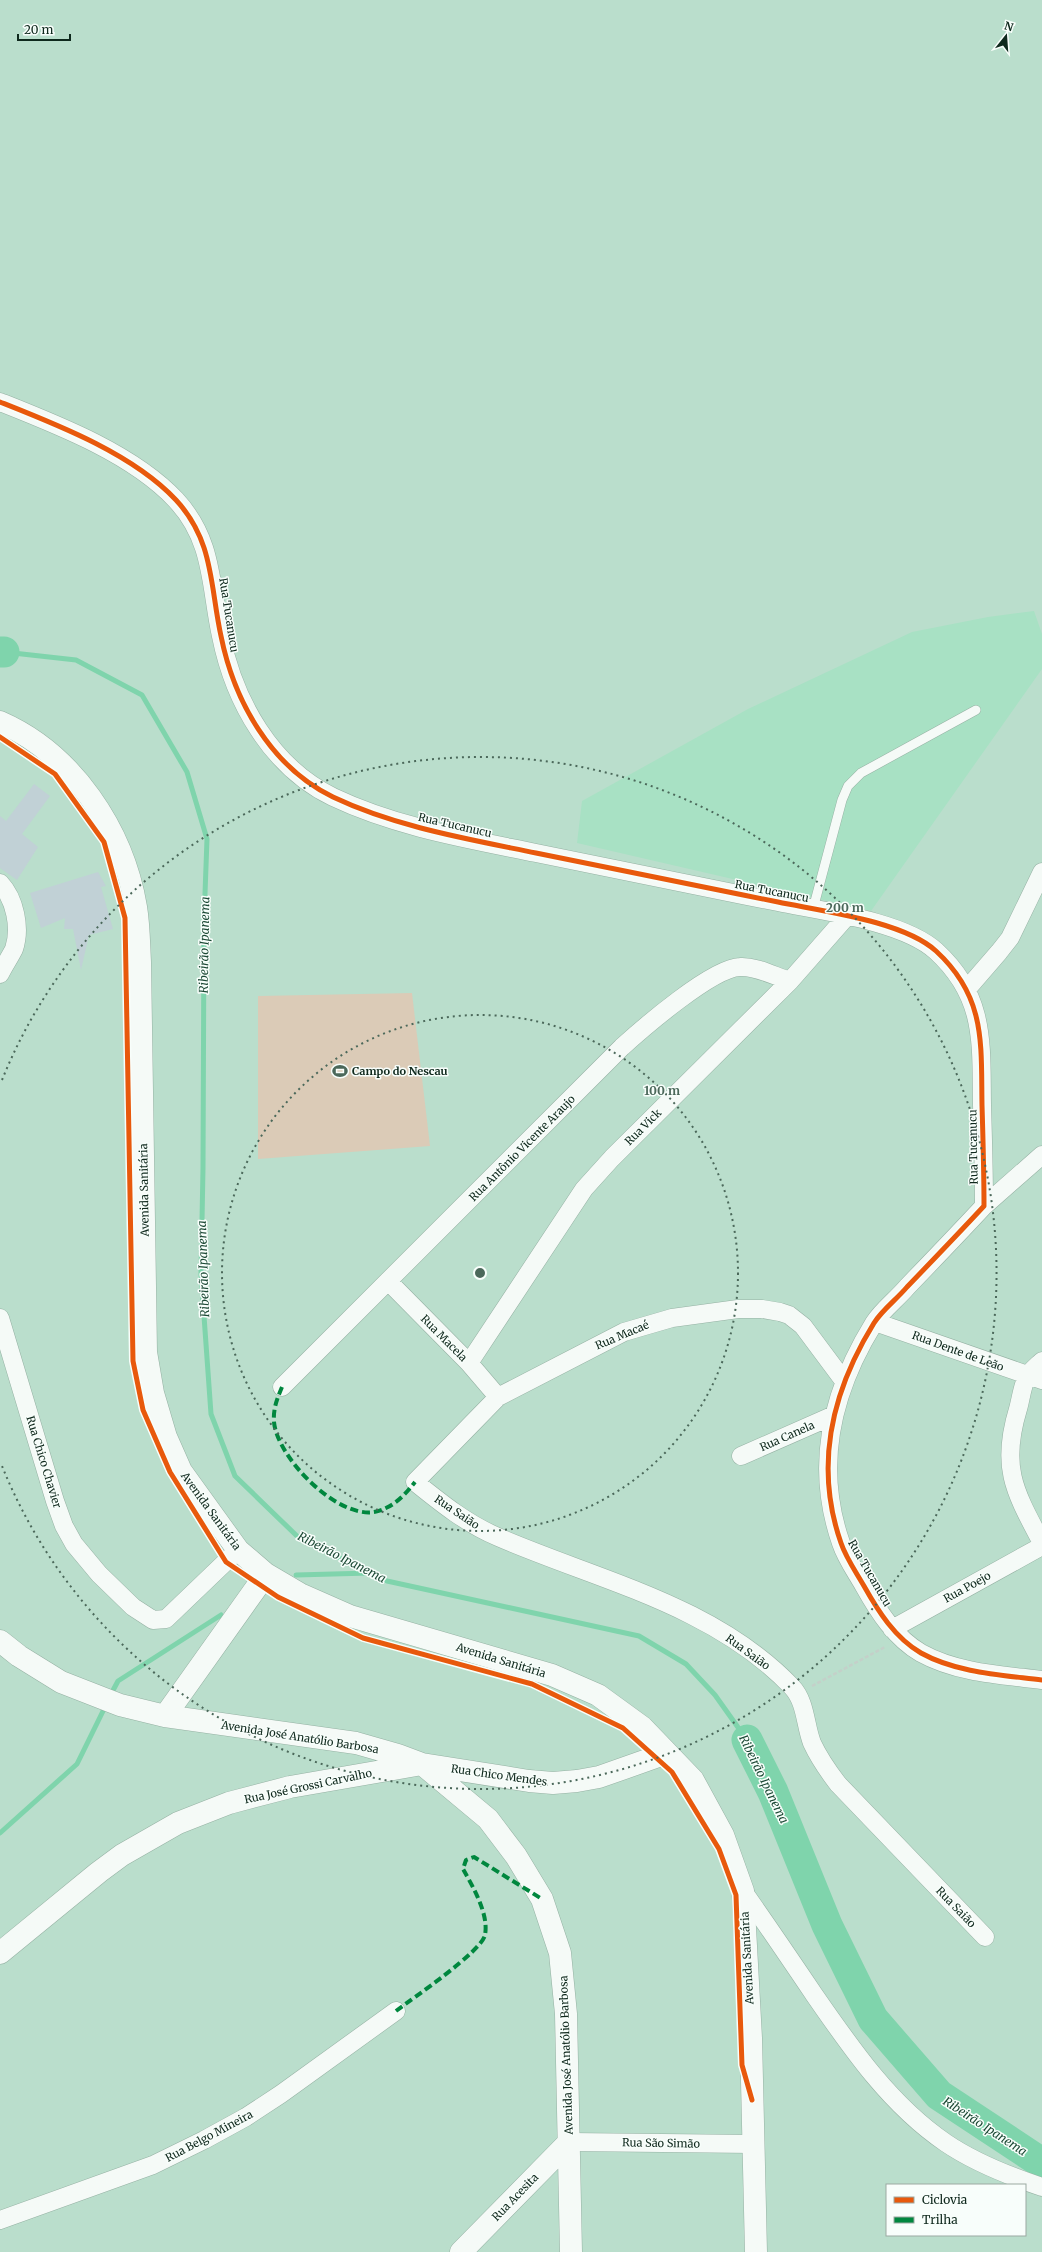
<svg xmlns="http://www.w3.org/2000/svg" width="1042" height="2252" font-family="Merriweather,serif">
<rect width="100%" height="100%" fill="#badecc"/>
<!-- built -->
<path fill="#a8e1c4" d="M1034 611 1042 634V669L871 911 577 843 582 801 748 709 912 632 988 617Z"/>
<!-- green -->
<path fill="#dbcbb7" d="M412 993 430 1146 258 1159V996Z"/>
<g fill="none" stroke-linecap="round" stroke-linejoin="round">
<!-- stream -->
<path stroke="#7fd4ac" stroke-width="5" d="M4 652 76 660 142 695 187 772 207 839 204 921 203 1168 201 1274 211 1414 235 1476 299 1538 387 1581 639 1636 686 1664 715 1695 747 1740
M296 1575 370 1573
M110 1696 118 1681 221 1615
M0 1833 77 1764 106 1705"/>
<!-- river -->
<path stroke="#7fd4ac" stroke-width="31" d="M0 652H4
M747 1740 773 1792 827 1925 873 2019 939 2095 1042 2163"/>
</g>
<!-- building -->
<path fill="#c1d1d6" d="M34 784 50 796 22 834 38 847 17 880 0 868V816L6 821Z
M98 872 106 886 101 887 113 929 89 935 81 970 73 929H64L65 918 41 928 30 893Z"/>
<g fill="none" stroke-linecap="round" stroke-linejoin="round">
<!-- service casing -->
<g stroke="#95b1a3" stroke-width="10">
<path id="service" d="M813 909 842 800 848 786 861 773 976 710"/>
</g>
<!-- minor casing -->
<g stroke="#95b1a3" stroke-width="19">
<path id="minor" d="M0 402C58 425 133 454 176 500 214 541 210 586 221 636 234 701 271 767 333 797 396 827 468 839 536 853 616 869 697 886 778 902 821 911 903 921 936 951 986 997 981 1043 982 1105 983 1138 984 1172 984 1206 959 1233 933 1260 907 1287 897 1299 882 1310 874 1323 832 1391 814 1466 841 1543 846 1558 856 1572 864 1586 878 1611 895 1638 921 1653 957 1673 1002 1675 1042 1680
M0 883C15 899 21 928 14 949 10 957 4 966 0 974
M967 989 999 952 1010 938 1042 872
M984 1206 1042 1155
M388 1281 469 1363 498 1397
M0 1318 55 1501 64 1526 74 1544 99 1574 133 1607 153 1620 166 1619 238 1550
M875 1322 1042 1380
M1042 1361C1038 1365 1030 1371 1027 1377 1022 1386 1021 1399 1018 1409 1000 1468 1015 1492 1042 1543
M469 1363 584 1189 612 1158 790 981 847 916
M844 1381 803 1326 789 1315 780 1312 762 1309H738L672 1318 624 1332 498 1397 415 1482C441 1503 467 1524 498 1537 597 1580 714 1605 792 1687 806 1702 805 1725 812 1743 819 1758 828 1771 838 1784L985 1937
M282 1387 622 1047C643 1028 712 968 740 967 756 966 774 976 790 981
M741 1456 832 1416
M892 1629 1042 1546
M743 1891C767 1925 790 1959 813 1993 851 2048 890 2105 946 2143 974 2162 1009 2176 1042 2187
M569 2142 754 2144
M0 2220 153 2165 204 2140 246 2117 281 2094 396 2011"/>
</g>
<!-- tertiary casing -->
<g stroke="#95b1a3" stroke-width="23">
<path id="tertiary" d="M0 722C73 754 123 830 136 907 139 925 139 944 140 962L146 1352 153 1393 166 1437 181 1471 238 1550 266 1574 300 1594 350 1616 552 1675 598 1695 642 1727 693 1780 723 1835 743 1891 751 2038 756 2252
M0 1641 19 1656 61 1682 120 1705 165 1716 356 1743 398 1755 422 1764 488 1819 516 1856 542 1899 560 1953 566 2014 571 2252
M165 1716 266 1574
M0 1953 99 1872 122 1855 178 1823 229 1803 290 1787 422 1764 529 1781 553 1783 577 1781 599 1777 667 1753
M461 2252 569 2142"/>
</g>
<!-- path -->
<path stroke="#c4d0c9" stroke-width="2.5" stroke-dasharray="4 2" stroke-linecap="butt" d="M812 1686 885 1647"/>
<!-- service -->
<use href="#service" stroke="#f5faf7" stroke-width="9"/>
<!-- minor -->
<use href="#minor" stroke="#f5faf7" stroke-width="18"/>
<!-- tertiary -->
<use href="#tertiary" stroke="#f5faf7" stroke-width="22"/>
<!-- quiet -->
<path stroke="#00873e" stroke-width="4" stroke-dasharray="8 4" stroke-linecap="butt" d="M282 1387C277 1399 273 1409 274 1422 277 1457 336 1518 374 1512 393 1508 404 1496 415 1482
M396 2011C413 1998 481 1952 485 1935 489 1914 473 1887 463 1869L466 1860 474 1857 542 1899"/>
<!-- cycleway casing -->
<g stroke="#f8fefb" stroke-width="8">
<path id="cycleway" d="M0 402C58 425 133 454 176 500 214 541 210 586 221 636 234 701 271 767 333 797 396 827 468 839 536 853 616 869 697 886 778 902 821 911 903 921 936 951 986 997 981 1043 982 1105 983 1138 984 1172 984 1206 959 1233 933 1260 907 1287 897 1299 882 1310 874 1323 832 1391 814 1466 841 1543 846 1558 856 1572 864 1586 878 1611 895 1638 921 1653 957 1673 1002 1675 1042 1680
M0 737 55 774 104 842 125 918 133 1361 143 1410 170 1472 226 1562 278 1597 363 1638 532 1684 623 1728 672 1772 719 1849 736 1895 742 2065 752 2100"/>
</g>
<!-- cycleway -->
<use href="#cycleway" stroke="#e8590c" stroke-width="5"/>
</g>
<!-- distance rings -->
<g fill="none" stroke="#4b685a" stroke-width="2" stroke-dasharray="2 4">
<circle cx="480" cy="1273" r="258"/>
<path d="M2 1080A516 516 0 1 1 2 1466"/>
</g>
<!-- icons -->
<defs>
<g id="stadium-bare" transform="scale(1.2)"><path d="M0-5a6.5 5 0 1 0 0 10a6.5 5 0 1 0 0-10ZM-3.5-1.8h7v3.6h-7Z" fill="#4b685a" stroke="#f8fefb" stroke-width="2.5" paint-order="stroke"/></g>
</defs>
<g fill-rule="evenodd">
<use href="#stadium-bare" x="340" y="1071"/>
</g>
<g text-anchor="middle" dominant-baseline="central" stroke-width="3" stroke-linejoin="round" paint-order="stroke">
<!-- street labels -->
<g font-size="11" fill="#0f291d" stroke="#f8fefb">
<text transform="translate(229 615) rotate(81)">Rua Tucanucu</text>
<text transform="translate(455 825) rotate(13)">Rua Tucanucu</text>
<text transform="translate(772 891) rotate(11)">Rua Tucanucu</text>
<text transform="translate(643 1127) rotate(-45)">Rua Vick</text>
<text transform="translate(973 1147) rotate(-91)">Rua Tucanucu</text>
<text transform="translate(522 1148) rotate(-45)">Rua Antônio Vicente Araujo</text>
<text transform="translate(144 1190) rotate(-91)">Avenida Sanitária</text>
<text transform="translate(622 1335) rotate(-23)">Rua Macaé</text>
<text transform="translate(444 1338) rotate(45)">Rua Macela</text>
<text transform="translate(958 1351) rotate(20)">Rua Dente de Leão</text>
<text transform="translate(787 1436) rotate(-24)">Rua Canela</text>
<text transform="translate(44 1462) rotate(73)">Rua Chico Chavier</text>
<text transform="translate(211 1511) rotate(54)">Avenida Sanitária</text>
<text transform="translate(457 1512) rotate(34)">Rua Saião</text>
<text transform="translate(870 1573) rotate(60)">Rua Tucanucu</text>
<text transform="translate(967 1587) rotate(-29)">Rua Poejo</text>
<text transform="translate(748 1652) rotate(36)">Rua Saião</text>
<text transform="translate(501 1660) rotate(17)">Avenida Sanitária</text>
<text transform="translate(300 1737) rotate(9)">Avenida José Anatólio Barbosa</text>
<text transform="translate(499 1775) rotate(8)">Rua Chico Mendes</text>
<text transform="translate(308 1786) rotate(-12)">Rua José Grossi Carvalho</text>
<text transform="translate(956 1907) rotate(46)">Rua Saião</text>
<text transform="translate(747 1958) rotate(-93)">Avenida Sanitária</text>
<text transform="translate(566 2055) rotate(-92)">Avenida José Anatólio Barbosa</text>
<text transform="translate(209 2136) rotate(-28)">Rua Belgo Mineira</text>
<text transform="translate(661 2143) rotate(1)">Rua São Simão</text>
<text transform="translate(515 2197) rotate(-46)">Rua Acesita</text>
</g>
<!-- poi labels -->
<g font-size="11" font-weight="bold" fill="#0f291d" stroke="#f8fefb" text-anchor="start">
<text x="352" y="1071">Campo do Nescau</text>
</g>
<!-- water labels -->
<g font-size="12" font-style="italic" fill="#1c4935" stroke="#f8fefb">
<text transform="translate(204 945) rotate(-89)">Ribeirão Ipanema</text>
<text transform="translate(203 1269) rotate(-92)">Ribeirão Ipanema</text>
<text transform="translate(342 1557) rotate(27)">Ribeirão Ipanema</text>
<text transform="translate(764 1779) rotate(64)">Ribeirão Ipanema</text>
<text transform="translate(985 2126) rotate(33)">Ribeirão Ipanema</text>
</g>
</g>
<circle cx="480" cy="1273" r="6" fill="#4b685a" stroke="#f8fefb" stroke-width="2"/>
<g font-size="12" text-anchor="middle" font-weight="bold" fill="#4b685a" stroke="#f8fefb" stroke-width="3" stroke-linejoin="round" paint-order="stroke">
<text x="845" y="912">200 m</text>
<text x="662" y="1095">100 m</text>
</g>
<!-- legend -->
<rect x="886" y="2184" width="140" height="52" fill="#f8fefb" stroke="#9ba9a2"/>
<rect x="894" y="2197" width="20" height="6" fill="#e8590c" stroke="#9ba9a2"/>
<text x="922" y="2204" font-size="12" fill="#0f291d">Ciclovia</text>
<rect x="894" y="2217" width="20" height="6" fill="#00873e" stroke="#9ba9a2"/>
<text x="922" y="2224" font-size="12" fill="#0f291d">Trilha</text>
<!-- north arrow -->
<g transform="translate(1006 36) rotate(17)" stroke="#f8fefb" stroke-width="3" paint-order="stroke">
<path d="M0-3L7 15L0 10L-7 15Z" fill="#0f291d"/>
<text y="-6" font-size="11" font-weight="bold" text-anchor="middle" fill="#0f291d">N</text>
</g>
<!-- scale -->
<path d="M18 34v6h52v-6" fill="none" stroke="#0f291d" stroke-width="2"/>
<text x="24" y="34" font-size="12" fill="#0f291d" stroke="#f8fefb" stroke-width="3" paint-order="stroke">20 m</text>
</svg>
